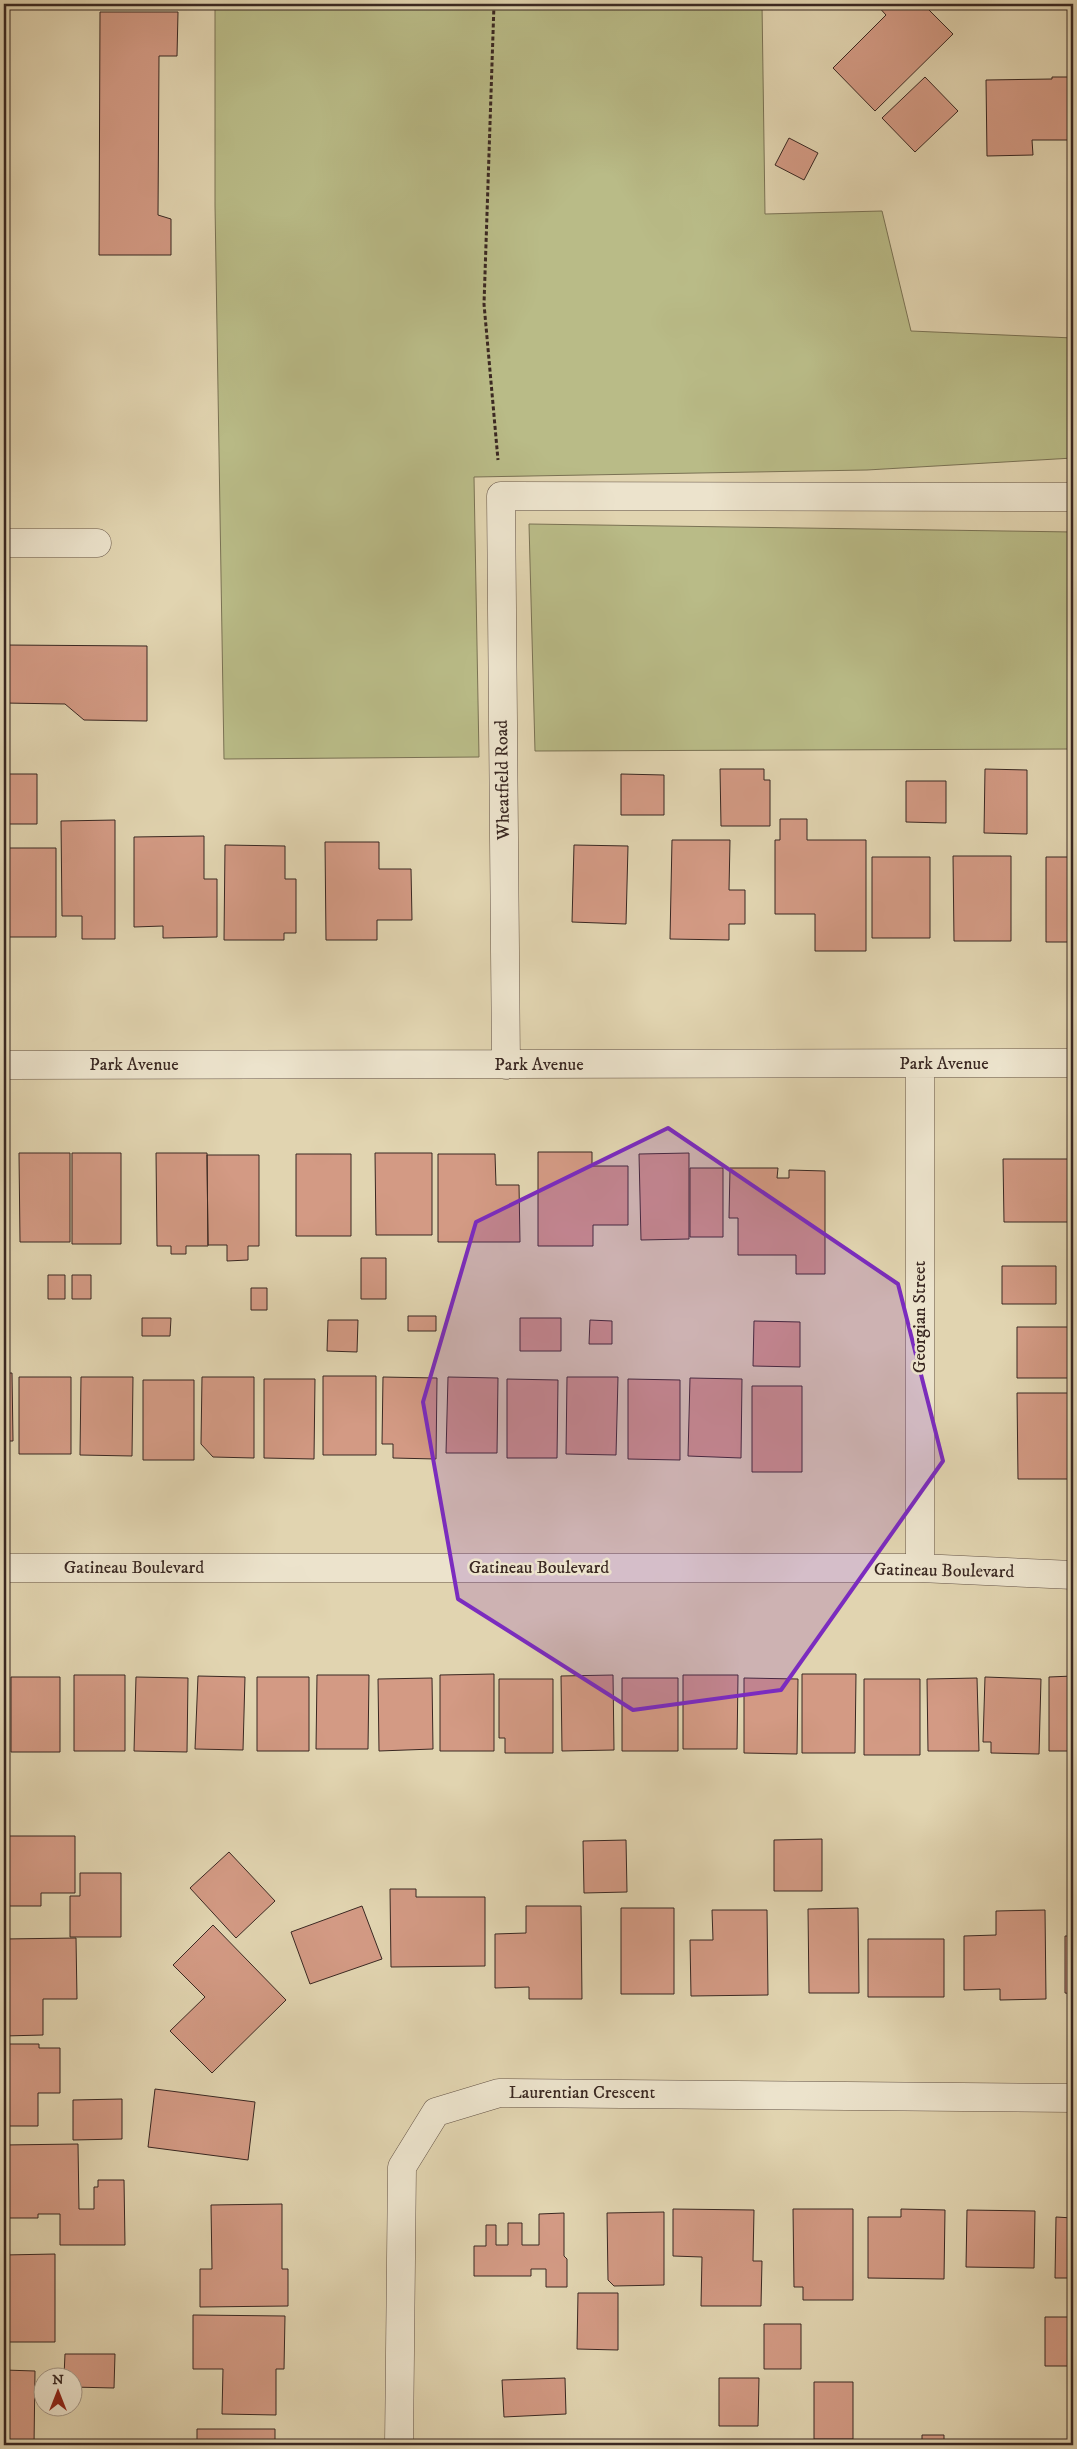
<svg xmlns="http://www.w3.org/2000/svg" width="1077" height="2449" font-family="'IM FELL DW Pica',serif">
<rect width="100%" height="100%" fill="#e1d4b0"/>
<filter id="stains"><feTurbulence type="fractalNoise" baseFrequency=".004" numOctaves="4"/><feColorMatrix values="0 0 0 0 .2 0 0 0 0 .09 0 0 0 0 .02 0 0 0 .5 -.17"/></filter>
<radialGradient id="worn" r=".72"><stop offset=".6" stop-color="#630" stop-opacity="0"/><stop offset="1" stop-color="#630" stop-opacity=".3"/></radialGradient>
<!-- green -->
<path fill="#b9bb87" stroke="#7a7254" d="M215 4H762L765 214 882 211 911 331 1073 338V458L867 470 474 477 479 757 224 759 215 205Z
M529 524 1073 532V749L535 751Z"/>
<!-- building -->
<path fill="#d39a84" stroke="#3a2822" d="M876 4H923L953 34 875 111 833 68 886 15Z
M100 12H178L177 56H159L158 215 171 219V255H99Z
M925 77 958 111 915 152 882 118Z
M1052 77H1073V140H1032L1033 155 987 156 986 80 1052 79Z
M789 138 818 153 804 180 775 165Z
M4 645 147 646V721L84 720 65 704 4 703Z
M720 769H764V780H770V826H721Z
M985 769 1027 770V834L984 833Z
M4 774H37V824H4Z
M621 774 664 775V815H621Z
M1068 776H1073V798H1069Z
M906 781H946V823L906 822Z
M1068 804H1073V853H1069Z
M780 819H807V840H866V951H815V914H775V840H780Z
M115 820V939H82V916H62L61 821Z
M204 836V879H217V937L163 938V926L134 927V837Z
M672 840H730L729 890H745V924H729V940L670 939Z
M325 842H379V869H411L412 920H377V940H326Z
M225 845 285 846V879H296V933H284V940H224Z
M574 845 628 846 626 924 572 922Z
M8 848H56V937H8Z
M953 856H1011V941H954Z
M872 857H930V938H872Z
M1046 857H1073V942H1046Z
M538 1152H592V1166H628V1225H593V1246H538Z
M19 1153H70V1242H20Z
M72 1153H121V1244H72Z
M156 1153H207L208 1246H186V1254H171V1246H157Z
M375 1153H432V1235H376Z
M689 1153V1239L641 1240 639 1154Z
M296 1154H351V1236H296Z
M438 1154H495L496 1185H519L520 1242H438Z
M207 1155H259V1246H248V1260L227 1261V1245H208Z
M1003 1159H1073V1222H1004Z
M690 1168H723V1237H690Z
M730 1168H778L777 1178H789V1170L825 1171V1274H796V1255H738V1218H729Z
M361 1258H386V1299H361Z
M1002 1266H1056V1304H1002Z
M48 1275H65V1299H48Z
M72 1275H91V1299H72Z
M251 1288H267V1310H251Z
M408 1316H436V1331H408Z
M142 1318H171L170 1336H142Z
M520 1318H561V1351H520Z
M328 1320H358L357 1352 327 1351Z
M590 1320 612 1321V1344H589Z
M754 1321 800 1322V1367L753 1366Z
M4 1322 7 1323 6 1349H4Z
M1017 1327H1071V1378H1017Z
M4 1373H12L13 1441H8V1455H4Z
M323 1376H376V1455H323Z
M19 1377H71V1454H19Z
M81 1377H133L132 1456 80 1455Z
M202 1377H254V1458L213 1457 201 1444Z
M383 1377 437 1378 436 1459 393 1458V1444H382Z
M448 1377 498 1378 497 1453H446Z
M567 1377H618L616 1455 566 1454Z
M690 1378 742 1379 741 1458 688 1456Z
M264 1379H315L314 1459 264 1458Z
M507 1379 558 1380 557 1458H507Z
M628 1379 680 1380V1460L628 1459Z
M143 1380H194V1460H143Z
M752 1386H802V1472H752Z
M1017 1393H1072L1073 1479H1018Z
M494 1674V1751H440V1675Z
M802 1674H856L855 1753H802Z
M74 1675H125V1751H74Z
M317 1675H369L368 1749H316Z
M613 1675 614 1750 562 1751 561 1676Z
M683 1675H738L737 1749H683Z
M198 1676 245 1677 243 1750 195 1749Z
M1073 1676V1751H1049V1677Z
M11 1677H60V1752H11Z
M136 1677 188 1678 187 1752 134 1751Z
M257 1677H309V1751H257Z
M985 1677 1041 1679 1039 1754 991 1753V1742H983Z
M432 1678 433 1749 379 1751 378 1679Z
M622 1678H678V1751H622Z
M744 1678 798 1679 797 1754 744 1753Z
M977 1678 979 1751H928L927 1679Z
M499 1679H553V1753H505V1738H499Z
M864 1679H920V1755H864Z
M4 1836H75V1893H41V1906H4Z
M822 1839V1891H774V1840Z
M626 1840 627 1892 584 1893 583 1841Z
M229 1852 275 1901 236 1938 190 1888Z
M80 1873H121V1937H70V1896H80Z
M390 1889H416V1897H485V1966L391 1967Z
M362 1906 382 1959 310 1984 291 1932Z
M526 1906H581L582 1999H529V1987L495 1988V1934L526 1933Z
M621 1908H674V1994H621Z
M858 1908 859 1993H809L808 1909Z
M712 1910H767L768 1995 691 1996 690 1940H713Z
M1045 1910 1046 1999 1000 2000V1989L964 1990V1936L996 1935V1911Z
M213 1925 286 2000 212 2073 170 2031 205 1997 173 1965Z
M1065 1936H1073V1994L1065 1993Z
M76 1938 77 1999H43V2035L4 2036V1939Z
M868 1939H944V1997H868Z
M4 2044H39V2048H60V2093H38V2126H4Z
M155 2089 255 2102 248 2160 148 2147Z
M122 2099V2139L73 2140V2100Z
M78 2144 79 2209H94V2187H98V2180H124L125 2245H60V2214H38V2218H4V2145Z
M282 2204V2269H288V2306L200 2307V2269H212L211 2205Z
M673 2209 754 2210 753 2261H762L761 2306H701L702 2257 673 2256Z
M793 2209H853V2300H803V2287H794Z
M901 2209 945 2210 944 2279 868 2278V2217H901Z
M967 2210 1035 2211 1034 2268 966 2267Z
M664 2212V2285L614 2286 608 2280 607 2213Z
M564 2213V2256L567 2259V2287H546V2269H531V2276H474V2246H486V2225H496V2245H508V2223H522V2245H539V2214Z
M1056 2217 1073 2218V2278H1055Z
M55 2254V2342H4V2255Z
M578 2293H618V2350L577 2349Z
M193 2315 285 2316 284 2369H276V2415L222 2414 223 2369H193Z
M1045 2317H1073V2366H1045Z
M764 2324H801V2369H764Z
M65 2354H115L114 2388 72 2387V2376H64Z
M4 2370 35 2371 34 2445H4Z
M565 2378 566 2414 504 2417 502 2380Z
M719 2378H759L758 2426H719Z
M814 2382H853V2439H814Z
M197 2429H275V2445H197Z
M922 2435H944V2445H922Z
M673 2441H728V2445H673Z
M764 2441 825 2442V2445H764Z"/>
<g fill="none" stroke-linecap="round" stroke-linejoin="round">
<!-- minor casing -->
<g stroke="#645346" stroke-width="29">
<path id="minor" d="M4 543H97
M4 1065 1073 1063
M506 1065 501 496 1073 497
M920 1065V1568
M4 1568H920L1073 1575
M399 2445 402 2167 436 2112 499 2093 1073 2098"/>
</g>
<!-- path -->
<path stroke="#3a2822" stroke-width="3" stroke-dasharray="4 2.5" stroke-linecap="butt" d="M494 4 484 304 498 460"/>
<!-- minor -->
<use href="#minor" stroke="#ece3cc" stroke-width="28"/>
</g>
<!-- marked area -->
<path fill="#7b2cbf" fill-opacity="0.2" stroke="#7b2cbf" stroke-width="4" stroke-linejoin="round" d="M668 1128 898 1284 943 1461 781 1690 633 1710 458 1599 423 1402 476 1222Z"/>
<g text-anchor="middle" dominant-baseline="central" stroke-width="5" stroke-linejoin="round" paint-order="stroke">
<!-- street labels -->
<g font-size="18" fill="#3a2822" stroke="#ece3cc">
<text transform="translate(503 780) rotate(-91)">Wheatfield Road</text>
<text x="944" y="1064">Park Avenue</text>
<text x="134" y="1065">Park Avenue</text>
<text x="539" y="1065">Park Avenue</text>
<text transform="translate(920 1317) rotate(-90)">Georgian Street</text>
<text x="134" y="1568">Gatineau Boulevard</text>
<text x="539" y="1568">Gatineau Boulevard</text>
<text transform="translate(944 1571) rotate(1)">Gatineau Boulevard</text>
<text x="582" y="2093">Laurentian Crescent</text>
</g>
</g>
<!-- margin -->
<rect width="1077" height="2449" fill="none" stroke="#e1d4b0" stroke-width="20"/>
<rect x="5" y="5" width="1067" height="2439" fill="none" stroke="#3a2822" stroke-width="2.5"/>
<rect x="10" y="10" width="1057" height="2429" fill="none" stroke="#3a2822"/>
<!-- north arrow -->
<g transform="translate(58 2392)"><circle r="24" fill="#ece3cc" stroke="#a59888"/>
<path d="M0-4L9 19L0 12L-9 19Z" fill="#8f2418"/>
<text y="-8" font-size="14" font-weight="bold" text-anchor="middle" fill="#3a2822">N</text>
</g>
<rect width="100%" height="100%" filter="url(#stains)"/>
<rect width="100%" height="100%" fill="url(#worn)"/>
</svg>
